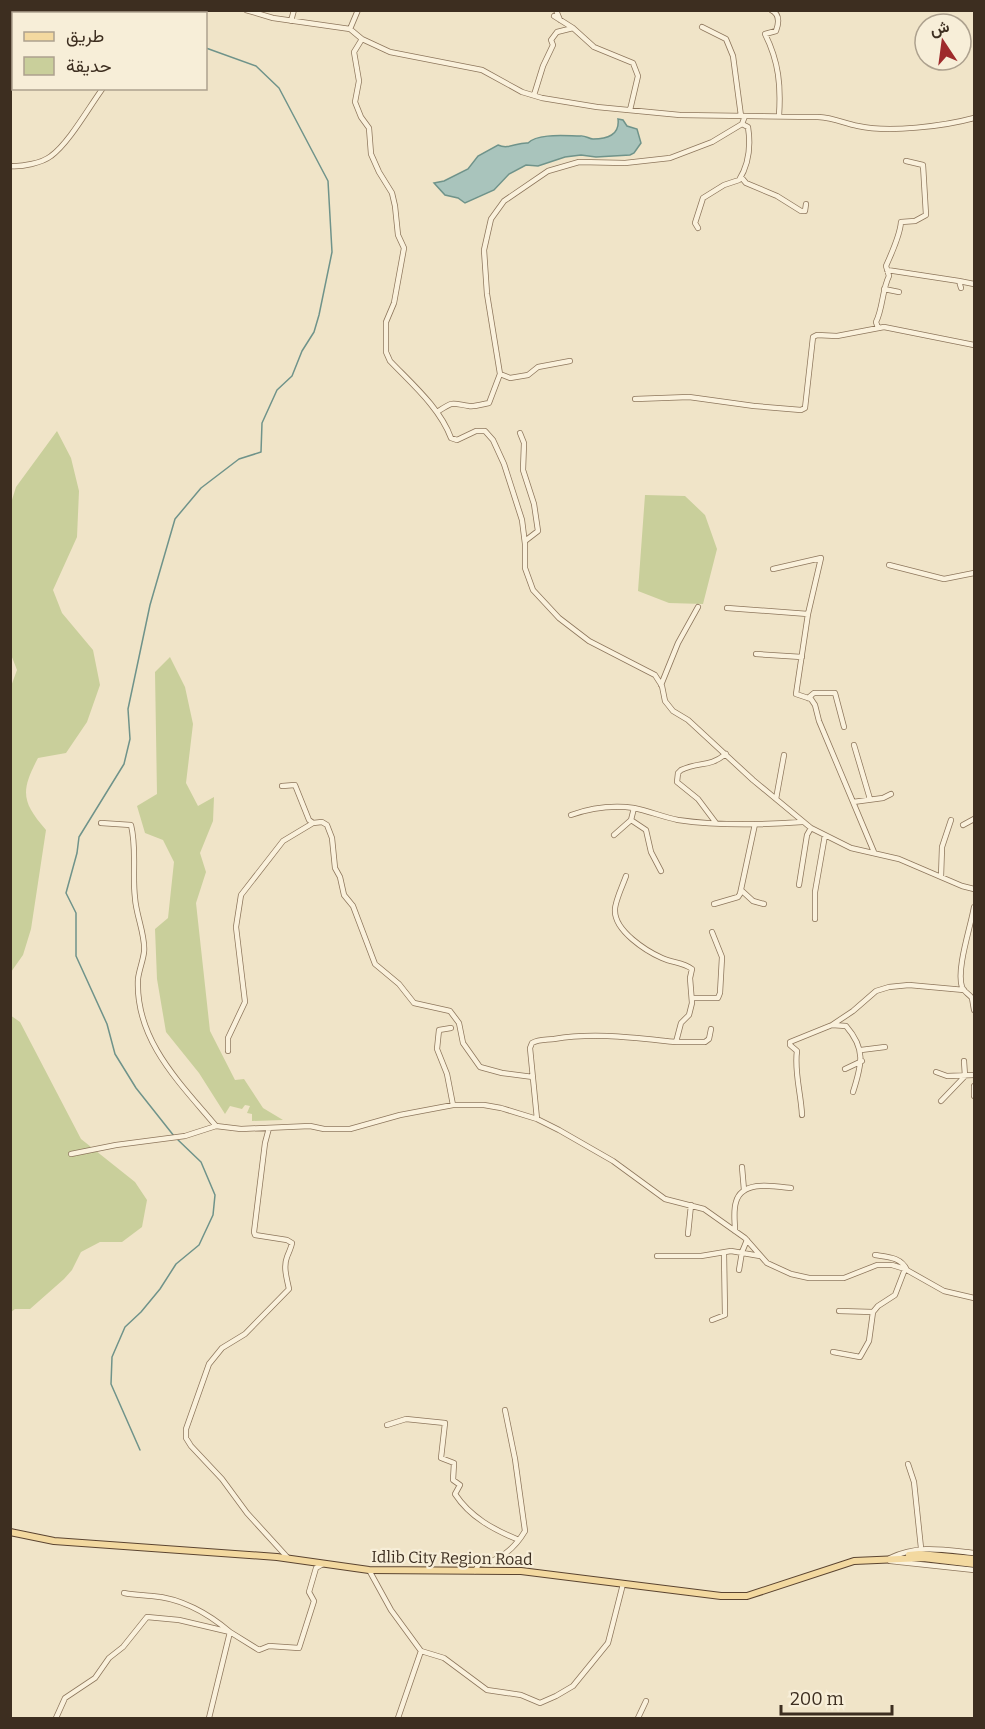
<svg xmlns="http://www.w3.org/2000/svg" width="985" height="1729" font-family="Bitter,Vazirmatn,serif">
<rect width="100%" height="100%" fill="#f0e4c8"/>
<!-- green -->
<path fill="#c9cf9b" d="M57 431 71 458 79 491 77 537 53 590 62 613 93 650 100 685 87 722 66 753 38 758C20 792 22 802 46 830L31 929 23 955 11 972 10 689 17 670 10 652 11 503 16 487Z
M645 495 685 496 705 515 717 549 703 604 669 603 638 591Z
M170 657 185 687 193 724 186 783 198 806 214 797 213 821 200 853 206 872 196 903 210 1031 235 1080 244 1079 263 1108 283 1120 252 1121V1114L247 1113 250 1106 245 1105 242 1109 230 1106 225 1114 199 1073 166 1032 157 979 155 929 168 918 174 862 163 840 145 833 137 806 157 794 155 672Z
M10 1015 20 1022 81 1139 135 1182 147 1200 142 1227 122 1242H100L81 1252 72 1270 64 1279 30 1309H15L11 1312Z"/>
<!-- water -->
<path fill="#a9c4bc" stroke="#6f938a" stroke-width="1.5" d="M618 119 623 120 627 126 637 129 641 143 634 153 630 155 596 157 581 155 565 157 538 166 526 165 509 174 494 190 465 203 458 198 445 195 434 183 444 181 468 169 478 156 498 145C509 150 517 142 528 143 538 133 566 136 580 136 585 135 589 139 593 139 607 139 620 135 618 119Z"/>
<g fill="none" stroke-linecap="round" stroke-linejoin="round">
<!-- stream -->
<path stroke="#6f938a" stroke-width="1.5" d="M133 10 138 14
M174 1136 136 1088 115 1054 107 1024 76 956V913L66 893 77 853 79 837 124 764 130 739 128 709 150 605 175 519 201 488 239 459 261 452 262 423 277 390 292 376 302 351 314 332 319 315 332 252 328 181 279 88 256 66 206 48
M140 1450 111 1384 112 1357 125 1327 141 1312 160 1289 176 1264 199 1245 213 1215 215 1195 201 1162 177 1139"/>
<!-- minor casing -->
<g stroke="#8d765c" stroke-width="6">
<path id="minor" d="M246 10 273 18 350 29 362 39 390 52 482 70 522 92 542 98 597 107 680 115 818 117C835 118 843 123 858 126 889 133 945 126 974 118
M556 10 560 20
M771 10C780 14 779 23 776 31L765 34C779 62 781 86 779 116
M155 14 156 10
M291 21 294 10
M702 27 726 39 733 56 741 116
M573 28 594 47 633 63 638 76 630 110
M350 29 358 10
M362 39 354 52 359 81 355 102 361 117 369 128 371 154 379 172 392 193 395 206 398 235 404 248 394 303 386 322V352L390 361C412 384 440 408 451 438L457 440 476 431H485L493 440 504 464 522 520 525 544V568L533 590 559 618 589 641 655 675 662 686 665 701 673 711 688 720 753 780 811 828 851 848 899 859 962 886 974 889
M534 95 543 66 553 45 551 40 557 32 573 28 554 16
M10 166C22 167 42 163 51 156 69 143 89 107 103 88
M741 177 746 183 777 196 801 211H805L806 204
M698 228 695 223 703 198 724 185 739 180C749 164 751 146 748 127L742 124
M887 270 959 281 961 288
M959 281 974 284
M884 289 899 292
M878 328 876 322C883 308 882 290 889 276L886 266C892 252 900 236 901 222L915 221 926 215 923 165 906 161
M500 374 510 378 528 375 538 367 570 361
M635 399 689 397 754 406 801 410 805 408 813 337 817 335 837 336 884 327 974 345
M437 412C454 401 450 403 469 406 475 407 483 404 489 403L500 374 487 294 484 250 491 219 504 201 548 171 579 162 625 163 670 158 712 142 742 124 745 116
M520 433 524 443 523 470 534 504 538 531 525 541
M889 565 944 579 974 573
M773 569 821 558 808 614 796 694 811 699 815 705 819 721 874 852
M727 608 808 614
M756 654 802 657
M661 685 678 643 698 607
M808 698 814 693H835L844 727
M854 745 870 799
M282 786 295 785 309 820 313 823 322 822 327 825 332 838 335 868 340 877 344 895 353 906 375 964 399 984 414 1003 450 1011 459 1023 463 1043 480 1067 502 1073 533 1077
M776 799 784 755
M853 802 883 798 891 794
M634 808 631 820 646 830 651 852 661 871
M571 815C591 808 612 805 634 808 649 811 663 817 678 820 719 826 762 825 802 822
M101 823 131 825C137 849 132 873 135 898 136 915 146 937 144 952 143 961 139 970 138 979 135 1040 180 1083 216 1126L241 1129 310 1126 324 1129H350L400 1115 453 1105H484L501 1108 537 1119 559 1130 613 1161 665 1199 704 1209 745 1238 767 1263 791 1274 809 1278H844L877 1265H892L905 1269 944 1291 974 1298
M716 823 698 799 677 782 678 773 681 770C700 761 708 768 726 754
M963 825 974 819
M614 835 631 820
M941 877 942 847 951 820
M799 885 807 835 811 828
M741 890 753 901 764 904
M714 904 738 897 740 894 755 824
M974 907C971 926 956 969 962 987 964 992 969 994 972 998L974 1010
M815 919V892L825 835
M692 998H718L720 993 722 957 712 932
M832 1025 846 1026C866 1049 862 1064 853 1092
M451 1028 439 1030 437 1049 447 1074 453 1105
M676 1042H705L709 1039 711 1029
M861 1050 885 1047
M228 1051V1038L245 1002 236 927 241 895 283 841 313 823
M845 1069 862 1061
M936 1072 947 1076 974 1075
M974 1086V1096
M941 1101 965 1076 964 1061
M802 1115C801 1093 794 1072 797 1051L790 1045V1042L832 1025 853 1011 876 991 889 987 909 985 964 990
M537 1119 530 1048 532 1043C539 1039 546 1040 554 1039 595 1032 636 1038 676 1042L681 1023 689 1015 692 1003 690 978 692 969C683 962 673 963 662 958 646 951 615 931 615 911 614 903 623 885 626 876
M269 1128 265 1143 254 1232 255 1235 287 1240 292 1243C291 1248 289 1252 287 1257 283 1267 287 1279 289 1289L245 1334 222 1348 209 1364 186 1429V1438L191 1446 222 1479 247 1513 288 1558
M71 1154 116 1145 185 1136 216 1126
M742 1167 744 1190
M735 1231C735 1222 733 1211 736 1202 742 1180 773 1186 791 1188
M688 1234 691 1205
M875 1255C888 1257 901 1257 907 1270
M657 1256H701L731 1251 760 1256
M739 1270 742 1252 747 1240
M839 1311 873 1312
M712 1320 725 1315 724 1253
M833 1352 860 1357 869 1341 873 1312 878 1306 895 1295 905 1269
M387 1425 406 1419 445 1423 441 1458 454 1463 453 1480 460 1485 455 1494C470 1517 494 1530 519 1540
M908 1464 914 1482 921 1548
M890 1558C919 1544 944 1550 974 1553
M890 1561 974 1570
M369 1570 391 1610 421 1651 444 1658 487 1690 521 1695 540 1703 556 1696 573 1686 608 1643 623 1584
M475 1571 479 1564C499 1562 515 1548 525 1531L515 1459 505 1410
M124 1593C134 1595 142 1595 152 1596 181 1598 209 1614 230 1632L209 1718
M56 1718 65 1698 95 1678 109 1658 123 1647 147 1617 179 1620 230 1632 259 1650 269 1646 299 1648 314 1601 309 1592 316 1568 323 1564
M398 1718 421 1651
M638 1718 646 1701"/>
</g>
<!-- major casing -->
<g stroke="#5b4430" stroke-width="8">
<path id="major" d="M10 1532 54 1541 277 1557 369 1570 521 1571 721 1596H747L854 1561 923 1558 974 1564
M909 1555 919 1554 974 1559"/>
</g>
<!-- minor -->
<use href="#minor" stroke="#faf1dc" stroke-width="4.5"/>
<!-- major -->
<use href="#major" stroke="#f3d9a0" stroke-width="6"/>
</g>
<g text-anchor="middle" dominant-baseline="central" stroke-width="4.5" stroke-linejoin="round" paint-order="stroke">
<!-- street labels -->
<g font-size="16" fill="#3d2e20" stroke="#f7eed8">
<text transform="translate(452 1558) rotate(1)">Idlib City Region Road</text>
</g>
</g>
<!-- border -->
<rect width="985" height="1729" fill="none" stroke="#3d2e20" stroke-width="24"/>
<!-- legend -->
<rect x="12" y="12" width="195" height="78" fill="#f7eed8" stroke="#ada18e" stroke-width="1.5"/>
<rect x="24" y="32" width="30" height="9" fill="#f3d9a0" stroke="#ada18e" stroke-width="1.5"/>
<text x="66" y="42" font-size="18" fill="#3d2e20">طريق</text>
<rect x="24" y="57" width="30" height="18" fill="#c9cf9b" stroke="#ada18e" stroke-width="1.5"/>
<text x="66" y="72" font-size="18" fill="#3d2e20">حديقة</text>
<!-- north arrow -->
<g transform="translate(943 42) rotate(347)"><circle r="28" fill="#f7eed8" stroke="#ada18e" stroke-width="1.5"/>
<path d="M0-4.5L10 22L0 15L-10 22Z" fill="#9e2a2b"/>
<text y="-9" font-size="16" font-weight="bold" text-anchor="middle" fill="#3d2e20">ش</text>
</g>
<!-- scale -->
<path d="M781 1705v9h111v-9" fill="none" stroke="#3d2e20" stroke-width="3"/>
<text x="790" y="1705" font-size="18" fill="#3d2e20" stroke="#f7eed8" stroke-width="4.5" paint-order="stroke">200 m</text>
</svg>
